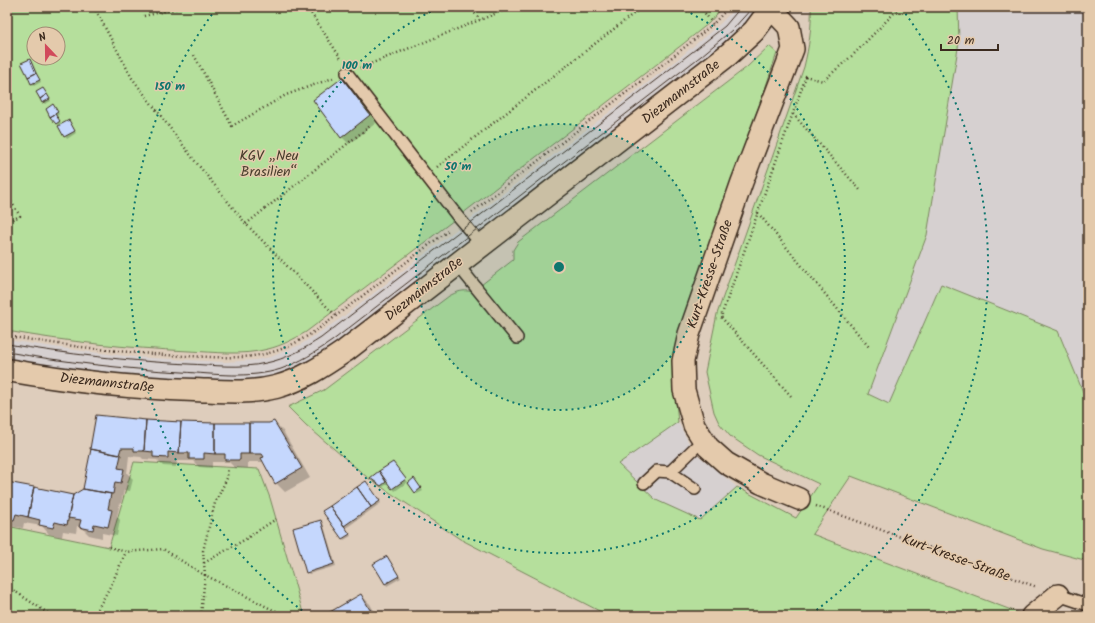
<svg xmlns="http://www.w3.org/2000/svg" width="1095" height="623" font-family="Kalam,sans-serif">
<rect width="100%" height="100%" fill="#decdbc"/>
<filter id="ink" filterUnits="userSpaceOnUse"><feTurbulence type="fractalNoise" baseFrequency=".025" numOctaves="2"/><feDisplacementMap in="SourceGraphic" scale="8" xChannelSelector="R" yChannelSelector="G"/><feConvolveMatrix kernelMatrix="1 2 1 2 8 2 1 2 1" color-interpolation-filters="sRGB"/></filter>
<g filter="url(#ink)">
<!-- built -->
<path fill="#d6d0d0" d="M736 7H760L748 22 699 66 697 63 561 169 562 170 318 358 285 373 269 378 249 381H224L132 375 73 369 7 359V340L75 350 134 357 225 362 255 360 271 357 300 345 340 319 672 64 721 23Z
M958 7H1088V404L1058 331 941 284 889 405 868 394 927 235 959 42Z
M678 422 693 451 737 487 701 520 656 500 618 464Z"/>
<!-- green -->
<path fill="#b5df9c" stroke="#78845d" fill-rule="evenodd" d="M7 7H723L709 23 683 44 458 217 306 332C294 339 281 346 268 349 242 356 214 352 189 351 126 348 69 342 7 331ZM34 34H58V58H34Z
M811 7H958L959 42 927 235 868 394 889 404 941 284 1058 331 1088 404V561L1043 549 851 476 812 534 1019 613 1014 616H609L460 539 368 478 306 425 288 407 324 390 449 296C457 292 463 289 472 292L513 260V250L518 242 747 67 769 46 777 53 764 92 687 306 678 335 673 371 678 422 618 464 656 500 700 520 737 487 796 518 819 484 758 455 730 436 719 423 714 412 705 372 717 314 804 67C809 46 812 28 811 7Z
M134 462 259 469 270 498 304 616H7V526L109 547Z"/>
<!-- shadow -->
<path fill="#0003" d="M30 60 41 82 34 86 32 84Z
M341 79 348 86 376 123 349 144 342 137Z
M45 91 51 101 45 104 43 102Z
M55 108 59 114 57 116 62 125 70 123 76 133 67 139 47 109Z
M97 416 180 423 270 424 274 422 283 431 310 478 285 492 276 483 265 462H248V468H235L229 462H212V468L199 467 193 461H177L176 467 163 466 157 460 143 459 141 457 129 456 127 473 133 479 130 491 124 490 121 503H120L117 516 120 520 117 536 102 533V538L89 535 81 527 77 526 76 533 63 531 62 537 49 534 42 526 24 523 23 528 10 526 7 523V483L73 496 84 489Z
M392 463 408 482 395 491 389 483 383 487 371 478Z
M416 482 423 491 417 494 415 492Z
M367 484 381 503 346 528 351 536 344 540 324 512Z
M321 521 323 523 336 566 309 574 307 572Z
M387 557 401 578 387 586 374 564Z
M361 595 370 604 377 616H325Z"/>
<!-- building -->
<path fill="#c5d7fd" stroke="#3b2a1e" d="M30 59 36 73 28 77 21 63Z
M36 73 40 80 31 84 28 77Z
M342 78 370 115 341 138 313 100Z
M43 88 47 94 40 99 36 92Z
M47 94 50 99 42 103 40 99Z
M53 104 58 112 50 117 46 109Z
M55 114 60 121 56 124 50 117Z
M69 120 75 131 64 137 58 126Z
M96 415 146 420 144 451H134V448H121L119 455 90 449Z
M146 420 181 422 179 453 168 452V458L153 457V452L144 451Z
M274 421 302 468 275 484 261 458 264 457 262 454H249V423H269Z
M181 422 215 423V454L204 453V459H189V453H179Z
M215 423H249V454H240V460H225V454H215Z
M91 449 121 455 118 468 124 469 121 483 115 482 113 494 83 489Z
M393 462 406 479 392 489 379 471Z
M379 471 386 482 381 486 370 478Z
M414 478 421 488 415 493 408 483Z
M366 481 380 501 371 507 357 487Z
M7 482 34 487 28 517 16 514 14 520 7 519Z
M34 487 73 495 67 525 55 522 53 528 39 525 40 520 28 517Z
M357 487 371 507 344 526 330 506Z
M83 489 111 494 108 509 112 510 108 527 94 524 93 530 79 527 81 520 68 518 73 495Z
M330 506 350 534 342 539 322 511Z
M321 520 334 564 306 573 293 528Z
M387 556 399 576 385 584 373 564Z
M361 594 370 610 371 609 375 616H323Z"/>
<g fill="none" stroke-linecap="round" stroke-linejoin="round">
<!-- service casing -->
<g stroke="#3b2a1e" stroke-width="14">
<path id="service" d="M347 73 458 217 482 245
M457 264 517 338
M670 472 695 489
M644 483 657 471 670 472 703 440
M1058 595 1088 605"/>
</g>
<!-- minor casing -->
<g stroke="#3b2a1e" stroke-width="24">
<path id="minor" d="M771 8 789 27 793 49 742 182 689 334 683 361 684 390 694 425 708 447 726 463 761 483 799 499
M1032 616 1058 595"/>
</g>
<!-- tertiary casing -->
<g stroke="#3b2a1e" stroke-width="25">
<path id="tertiary" d="M7 370C69 381 131 388 194 390 221 391 249 394 276 387 302 380 323 366 345 351L729 54 754 31 772 7"/>
</g>
<!-- path -->
<path stroke="#3b2a1e" stroke-width="2.5" stroke-dasharray="1 3" stroke-linecap="butt" d="M94 7 132 78 195 161 246 224 336 316
M307 7 342 60
M470 7 480 20
M700 7 713 24
M144 16 183 7
M194 55 232 126 286 95 333 78
M360 68 512 7
M805 76 823 81 854 54 900 7
M793 114 861 191
M437 167 642 7
M7 195 20 216 7 222
M472 212 685 47 713 24 729 7
M758 213 869 347
M246 224 370 126
M7 336C66 346 125 353 185 356 218 357 253 361 284 348 311 337 334 317 357 300 388 276 418 253 449 230
M791 396 721 317 806 76
M816 506 1037 587
M109 547 126 552 163 549 204 575
M204 563 244 540 276 519
M205 575 203 551 215 503 227 478 228 468
M7 586 52 616
M94 616 112 583 126 552
M201 616 205 575 273 610 289 615 303 613"/>
<!-- service -->
<use href="#service" stroke="#e4caac" stroke-width="11"/>
<!-- minor -->
<use href="#minor" stroke="#e4caac" stroke-width="21"/>
<!-- tertiary -->
<use href="#tertiary" stroke="#e4caac" stroke-width="22"/>
<!-- tram -->
<path stroke="#3b2a1e" stroke-width="1" d="M7 344C67 354 127 361 188 364 213 365 241 369 266 363 286 359 304 349 321 338L696 49 725 26 741 7
M7 352C65 362 123 369 182 372 215 374 250 379 281 369 300 362 316 352 332 341L701 56 732 30 753 7"/>
</g>
</g>
<!-- distance rings -->
<circle cx="559" cy="267" r="143" fill="#0f766e" fill-opacity=".12"/>
<g fill="none" stroke="#0f766e" stroke-width="2" stroke-dasharray="2 4">
<circle cx="559" cy="267" r="143"/>
<path d="M680 8A286 286 0 1 1 438 8"/>
<path d="M307 614A429 429 0 0 1 216 9M902 9A429 429 0 0 1 811 614"/>
</g>
<g text-anchor="middle" dominant-baseline="central" stroke-width="3" stroke-linejoin="round" paint-order="stroke">
<!-- street labels -->
<g font-size="14" fill="#3b2a1e" stroke="#e4caac">
<text transform="translate(681 92) rotate(-38)">Diezmannstraße</text>
<text transform="translate(710 274) rotate(-71)">Kurt-Kresse-Straße</text>
<text transform="translate(424 289) rotate(-38)">Diezmannstraße</text>
<text transform="translate(107 383) rotate(6)">Diezmannstraße</text>
<text transform="translate(956 558) rotate(20)">Kurt-Kresse-Straße</text>
</g>
<!-- park labels -->
<g font-size="14" fill="#473c2b" stroke="#e4caac">
<text x="269" y="156">KGV „Neu<tspan x="269" dy="16">Brasilien“</tspan></text>
</g>
</g>
<circle cx="559" cy="267" r="6" fill="#0f766e" stroke="#e4caac" stroke-width="2"/>
<g font-size="12" text-anchor="middle" font-weight="bold" fill="#0f766e" stroke="#e4caac" stroke-width="3" stroke-linejoin="round" paint-order="stroke">
<text x="357" y="69">100 m</text>
<text x="170" y="90">150 m</text>
<text x="458" y="170">50 m</text>
</g>
<!-- margin -->
<rect width="1095" height="623" fill="none" stroke="#e4caac" stroke-width="24"/>
<rect x="12" y="12" width="1071" height="599" fill="none" stroke="#3b2a1e" stroke-width="1.5" filter="url(#ink)"/>
<!-- north arrow -->
<g transform="translate(46 46) rotate(338)"><circle r="19" fill="#e4caac" stroke="#a08a73"/>
<path d="M0-3L7 15L0 10L-7 15Z" fill="#d1495b"/>
<text y="-6" font-size="11" font-weight="bold" text-anchor="middle" fill="#3b2a1e">N</text>
</g>
<!-- scale -->
<path d="M941 44v6h57v-6" fill="none" stroke="#3b2a1e" stroke-width="2"/>
<text x="947" y="44" font-size="12" fill="#3b2a1e" stroke="#e4caac" stroke-width="3" paint-order="stroke">20 m</text>
</svg>
